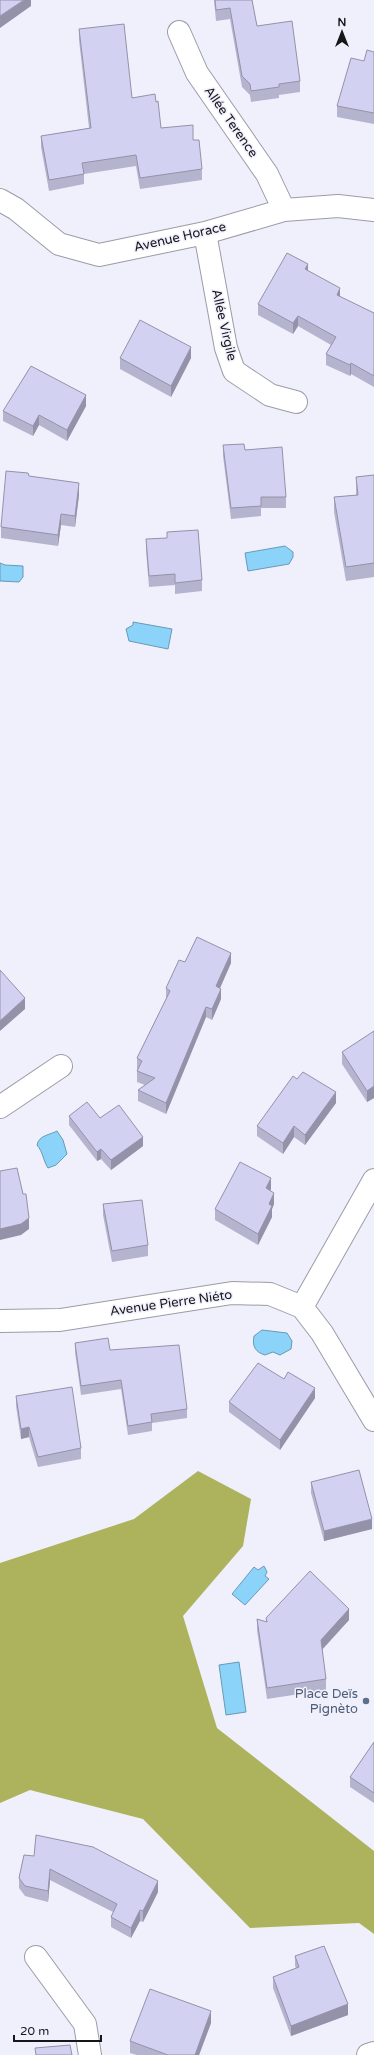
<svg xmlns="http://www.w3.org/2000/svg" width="374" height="2055" font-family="'Varela Round',sans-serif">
<rect width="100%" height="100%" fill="#f0effc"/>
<!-- forest -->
<path fill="#adb25c" d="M198 1471 251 1499 243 1546 183 1616 217 1728 374 1851V1934L359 1923 250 1928 143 1819 30 1790 0 1803V1563L134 1519Z"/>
<!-- water -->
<path fill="#8bd3f8" stroke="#689ab6" d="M285 546 293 552V557L289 564 248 571 245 553Z
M0 563 5 565 23 566V577L19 582 0 581Z
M133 622 172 629 168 649 129 641 126 629 133 625Z
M57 1131 63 1140 67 1154 56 1165 48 1168C43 1160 43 1152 37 1145 39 1135 50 1135 57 1131Z
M262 1330 287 1333 292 1341 291 1349 280 1355 273 1352 265 1355C255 1352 252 1346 254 1336Z
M264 1566 267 1572 265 1576 269 1579 245 1605 232 1594 254 1567 258 1570Z
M239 1662 246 1712 226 1715 219 1665Z"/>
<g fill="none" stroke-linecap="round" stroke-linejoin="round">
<!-- minor casing -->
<g stroke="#9c9ca7" stroke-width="24">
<path id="minor" d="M179 32 197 73 267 174 284 210
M0 200 16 209 59 244 99 255 205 233 284 210 338 206 374 210
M205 233 226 348 234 371 270 395 296 402
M0 1107 61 1066
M302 1307 374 1180
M0 1321 60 1320 232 1293 270 1294 302 1307 322 1333 374 1420
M36 1957 85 2024 90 2055
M368 2055 374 2053"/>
</g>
<!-- minor -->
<use href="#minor" stroke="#fff" stroke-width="22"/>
</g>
<!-- wall -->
<path fill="#b5b4cf" d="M214 0H252L257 26 300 81V92L279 95V98L251 102 250 95 242 87 230 19 216 21Z
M79 29 132 98 156 102 161 128 193 140 202 169V180L140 189 136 166 84 174V184L49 191 41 147V136L89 128 79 40Z
M374 52V124L337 117V106L364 61Z
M308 270 340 297 374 313V387L351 374 350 376 326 365V354L331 345 298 326 293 334 258 315V304Z
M120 358H191L171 397 120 369Z
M86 406 67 441 39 425 33 436 3 421V411Z
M223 445 245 450 286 497V508H261V516L231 519 223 456Z
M374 475V577L346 581 334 512V497L356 495V477Z
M29 476 79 495 75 527 61 525 58 546 1 538V527Z
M146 539 202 580V591L175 594V585L149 587 146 550Z
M185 962 231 963 220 988 221 999 212 1020 206 1017 166 1114 138 1101V1090L145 1085 137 1082V1071L138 1069H137V1058L166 999V988Z
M374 1031V1098L367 1102 342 1064V1052Z
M336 1103 305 1145 294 1137 283 1154 257 1136V1126Z
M69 1116 100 1118 143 1146 111 1170 101 1159 97 1161 69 1125Z
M271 1189 270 1191 274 1204 272 1209V1217L258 1245 215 1220V1209Z
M103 1204 148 1245V1256L112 1262 103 1215Z
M75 1343 110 1350 187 1409V1418L152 1423V1431L128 1435 121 1389 81 1395 75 1352Z
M284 1379 315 1398 280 1450 229 1412V1402Z
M16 1396 81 1448V1459L38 1467 29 1437 21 1439 16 1406Z
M311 1482 372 1529 324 1541 311 1493Z
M266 1618 349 1620 322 1649 326 1679V1690L267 1699 257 1630V1619L266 1622Z
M374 1742V1803L350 1787V1777Z
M24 1855 158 1892 143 1922 140 1921 131 1938 111 1927V1917L113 1912 50 1880 48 1902 25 1896 19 1888V1878Z
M295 1956 348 2015 291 2036 273 1988V1977L296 1968 295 1966Z
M211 2023 199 2055H137L130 2053V2041Z"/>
<!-- shaded-wall -->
<path fill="#9492a9" d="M24 0H31V6L0 28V16Z
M308 264V275L305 269Z
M340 288V299L337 295Z
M298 316V326L293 334V323Z
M191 347V358L171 397V386Z
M351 363V374L350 376V365Z
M86 395V406L67 441V430Z
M39 415V425L33 436V426Z
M79 483V495L75 527V516Z
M61 514V525L58 546V535Z
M231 953V963L216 997V986Z
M221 989V999L212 1020V1009Z
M25 998V1009L0 1031V1021Z
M206 1007V1017L166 1114V1103Z
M374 1086V1098L367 1102V1091Z
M336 1092V1103L305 1145V1135Z
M294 1126V1137L283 1154V1143Z
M143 1137V1146L111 1170V1160Z
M101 1149V1159L97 1161V1152Z
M271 1178V1189L266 1199V1188Z
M274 1193V1204L272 1209V1217L258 1245V1234L269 1204Z
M29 1218V1229L21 1235 0 1240V1229Z
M315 1388V1398L280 1450V1440Z
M29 1427V1437L21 1439V1429Z
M372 1519V1529L324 1541V1531Z
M349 1609V1620L321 1651V1640Z
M50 1869V1880L48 1902V1891Z
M158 1881V1892L143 1922V1911Z
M140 1910V1921L131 1938V1928Z
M348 2004V2015L291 2036V2026Z
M211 2011V2023L199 2055H195Z"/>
<!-- building -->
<path fill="#d3d1f1" stroke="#9492a9" d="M0 0H24L0 16Z
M215 0H252L257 26 292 21 300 81 279 84V87L251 91 250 84 242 76 230 8 216 10Z
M124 24 132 98 155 94 156 102 158 101 161 128 193 125V140H199L202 169 140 178 136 155 82 163 84 174 49 180 41 136 91 128 79 29Z
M367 50 374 52V113L337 106 351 58 364 61Z
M287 253 308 264 305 269 340 288 337 295 374 313V376L351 363 350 365 326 354 336 337 298 316 293 323 258 304Z
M140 320 191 347 171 386 120 358Z
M31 366 86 395 67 430 39 415 33 426 3 411Z
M244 444 245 450 282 447 286 497H261V506L231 508 223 445Z
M6 471 28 473 29 476 79 483 75 516 61 514 58 535 1 527Z
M374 475V563L346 567 334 497 358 495 356 477Z
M198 530 202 580 175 583V574L149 576 146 539 167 538V532Z
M197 937 231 953 216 986 221 989 212 1009 206 1007 166 1103 138 1090 155 1078 137 1071 142 1061 137 1058 170 991 166 988 179 960 185 962Z
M0 970 25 998 0 1021Z
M374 1031V1086L367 1091 342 1052Z
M303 1072 336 1092 305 1135 294 1126 283 1143 257 1126 293 1076 297 1079Z
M87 1102 100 1118 119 1105 143 1137 111 1160 101 1149 97 1152 69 1116Z
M240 1162 271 1178 266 1188 274 1193 269 1204 272 1206 258 1234 215 1209Z
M17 1168 23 1194H26L29 1218 21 1224 0 1229V1171Z
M142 1200 148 1245 112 1251 103 1204Z
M108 1338 110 1350 179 1345 187 1409 151 1414 152 1422 128 1426 121 1380 81 1386 75 1343Z
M258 1363 284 1379 288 1372 315 1388 280 1440 229 1402Z
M72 1387 81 1448 38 1457 29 1427 21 1429 16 1396Z
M359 1470 372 1519 324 1531 311 1482Z
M310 1571 349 1609 321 1640 326 1679 267 1688 257 1619 267 1622 266 1618Z
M374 1742V1793L350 1777Z
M36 1835 93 1847 158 1881 143 1911 140 1910 131 1928 111 1917 117 1904 50 1869 48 1891 25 1886 19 1878 24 1855 34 1856Z
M324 1946 348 2004 291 2026 273 1977 299 1967 295 1956Z
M150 1989 211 2011 195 2055H168L130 2041Z
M70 2045 72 2055H36L35 2048Z"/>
<!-- markers -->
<circle fill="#5c6f8a" stroke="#f0effc" stroke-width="1.5" cx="366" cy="1701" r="4"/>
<g text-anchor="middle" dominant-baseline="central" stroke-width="3" stroke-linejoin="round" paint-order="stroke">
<!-- street labels -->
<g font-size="13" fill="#17161b" stroke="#f0effc">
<text transform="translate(231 122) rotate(55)">Allée Terence</text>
<text transform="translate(180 237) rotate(-13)">Avenue Horace</text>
<text transform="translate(224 325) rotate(77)">Allée Virgile</text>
<text transform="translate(171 1303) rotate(-8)">Avenue Pierre Niéto</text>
</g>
<!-- service labels -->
<g font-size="13" fill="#4e5e75" stroke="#f0effc" text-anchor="end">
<text x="358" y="1694">Place Deïs<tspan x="358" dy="15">Pignèto</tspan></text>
</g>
</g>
<!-- north arrow -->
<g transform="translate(342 32)" stroke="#f0effc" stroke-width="3" paint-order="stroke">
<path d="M0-3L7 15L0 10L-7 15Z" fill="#17161b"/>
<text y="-6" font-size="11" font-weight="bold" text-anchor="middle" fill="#17161b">N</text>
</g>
<!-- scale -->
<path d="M14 2035v6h87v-6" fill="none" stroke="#17161b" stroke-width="2"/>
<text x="20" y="2035" font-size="12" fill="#17161b" stroke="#f0effc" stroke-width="3" paint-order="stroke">20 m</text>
</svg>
